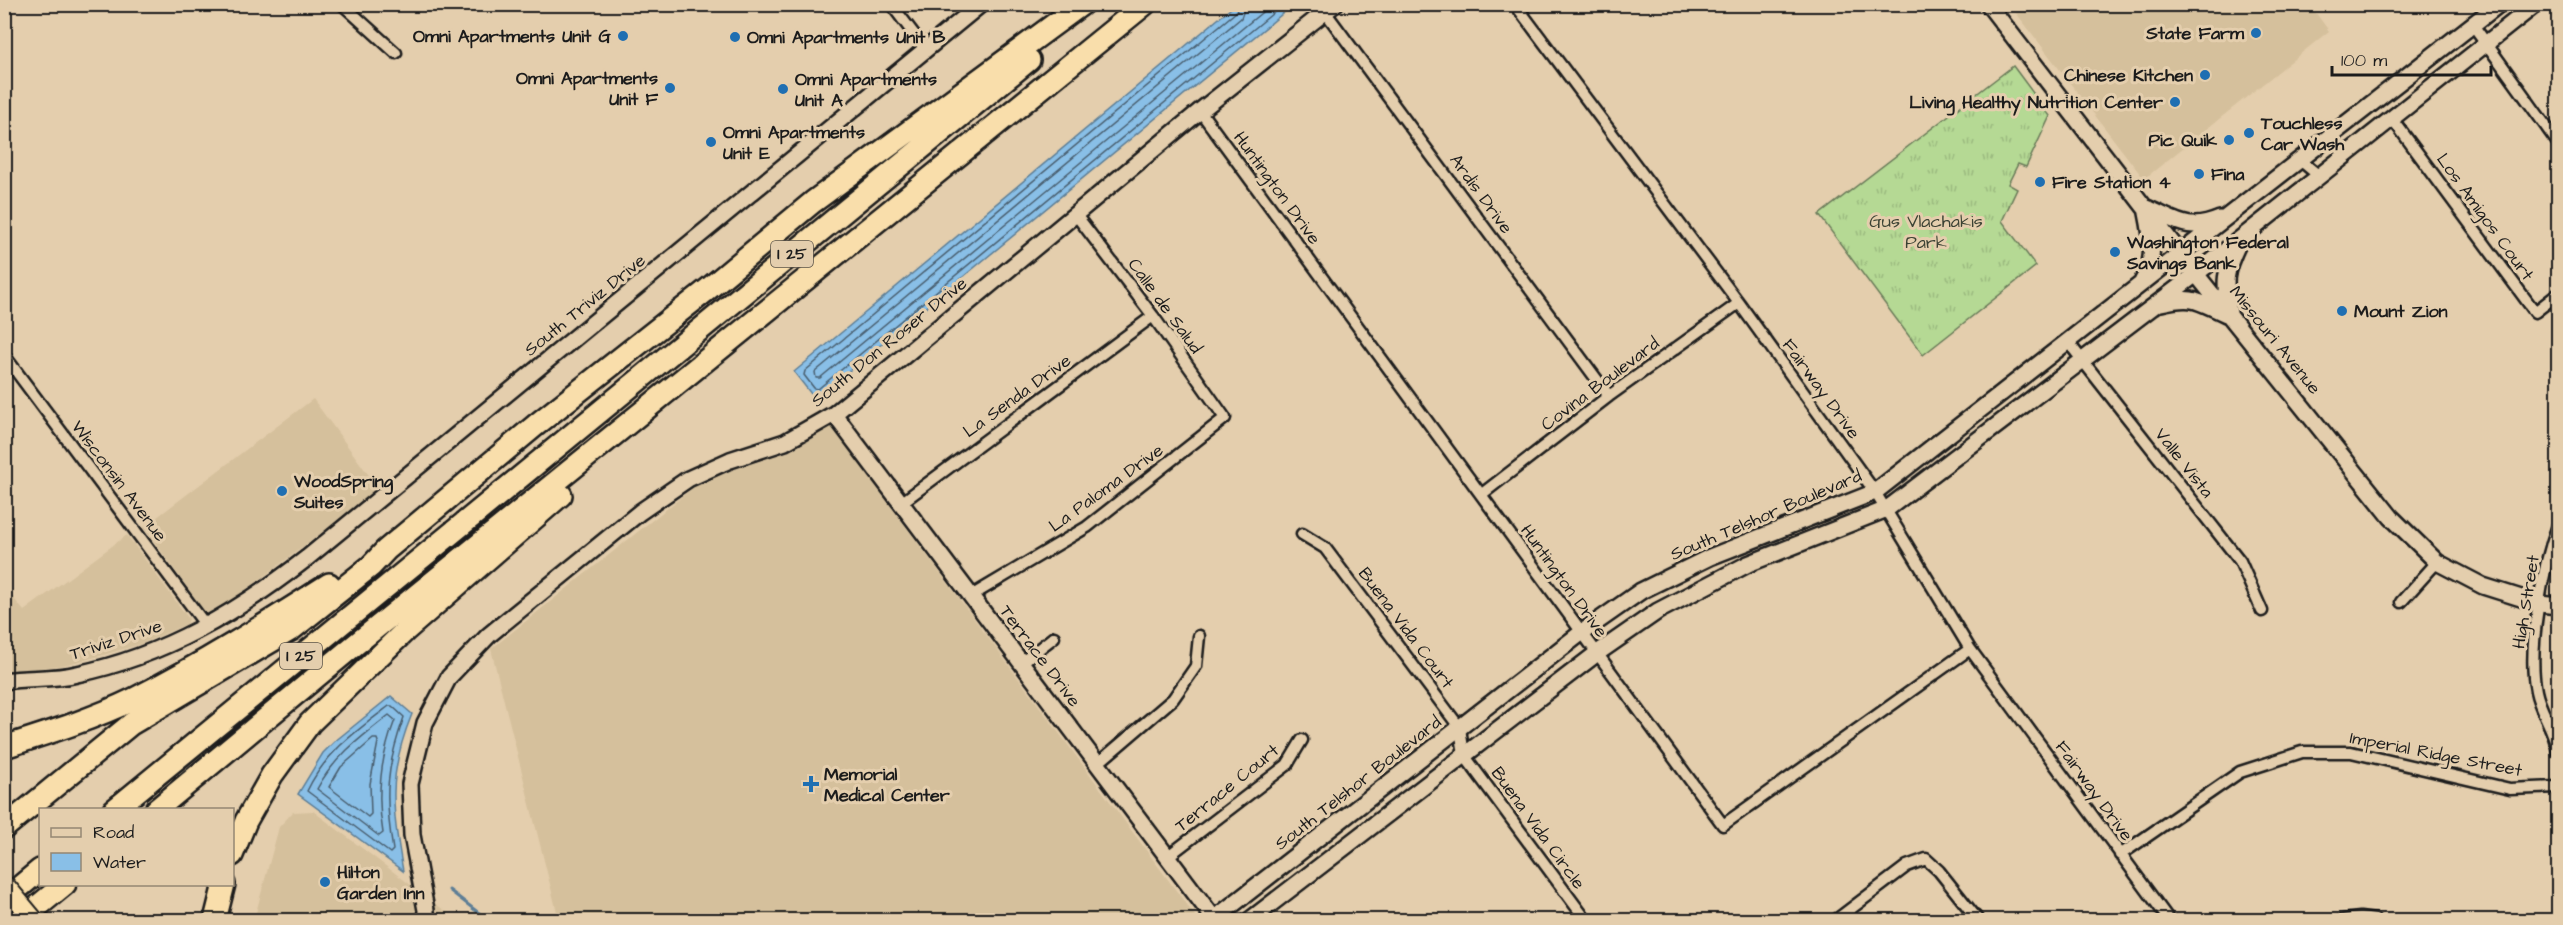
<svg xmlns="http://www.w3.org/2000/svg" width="2563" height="925" font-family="'Architects Daughter',sans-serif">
<defs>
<pattern id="grass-tufts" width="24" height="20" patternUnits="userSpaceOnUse" patternTransform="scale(1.5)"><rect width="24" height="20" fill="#b5d994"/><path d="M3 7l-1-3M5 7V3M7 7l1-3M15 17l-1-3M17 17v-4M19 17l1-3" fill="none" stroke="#9bba7f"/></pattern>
</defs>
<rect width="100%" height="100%" fill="#e4cead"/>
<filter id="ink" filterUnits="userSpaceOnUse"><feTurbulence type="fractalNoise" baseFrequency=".0167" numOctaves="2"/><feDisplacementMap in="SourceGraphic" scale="12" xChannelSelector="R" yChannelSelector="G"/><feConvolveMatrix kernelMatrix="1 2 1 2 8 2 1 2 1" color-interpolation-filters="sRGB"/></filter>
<g filter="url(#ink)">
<!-- built -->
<path fill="#d5c09c" d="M2010 5H2310L2329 31 2144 179Z
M313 399 379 489 209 618 144 527Z
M831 426 1198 920H559L491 649 704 479 790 451Z
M127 535 189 619 187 624 141 644 100 656 64 665 5 673 4 587 24 611Z
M313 811 457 920H254L279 827 293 812Z"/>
<!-- grass -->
<path fill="url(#grass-tufts)" stroke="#687a58" stroke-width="1.5" d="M2013 66 2050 116 2026 167 2018 164 2008 184 2017 189 2002 221 2036 266 1923 355 1819 215Z"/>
<!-- water -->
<path fill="#89bfe7" stroke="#5d7e96" stroke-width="1.5" d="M1236 4 1293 5 815 399 794 372Z
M391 696 412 714C387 775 392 808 403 871L298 794 323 753 334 742Z"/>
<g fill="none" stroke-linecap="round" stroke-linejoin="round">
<!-- shore -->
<path stroke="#485d6d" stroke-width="1.5" d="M1239 4 1236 12 805 371 804 375 814 388 818 389 1284 4
M1246 4 1241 18 815 372 816 378H820L1272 4
M389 706H392L404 717C386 768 384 796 393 850L390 853 307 791C325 753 356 731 389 706Z
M389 715 395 720C381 756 376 794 383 833L379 836 317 789C334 757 361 737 389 715Z
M373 739H377L378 742 370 784 371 814 368 817 329 787 341 767Z"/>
<!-- stream -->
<path stroke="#5d7e96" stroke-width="3" d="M449 890 488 920"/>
<!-- street casing -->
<g stroke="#1c1c1c" stroke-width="15">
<path id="street" d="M342 4 396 53
M891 4 926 50
M1515 4 1739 303 1875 492 1970 649 2169 920
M1326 13 1609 396
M2473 25 2558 143
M1200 111 1723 825 1970 649
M2391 117 2535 312 2558 294
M2300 160 2318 175
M2068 342 2240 561 2262 611
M4 355 207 627
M1482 494 1609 396 1739 303
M901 503 1153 316
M2558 525C2543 566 2527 648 2536 691 2540 712 2555 730 2558 752
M1302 534 1325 548 1460 728 1464 755 1586 920
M971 596 1087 527 1225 418 1153 316 1076 215
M2401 602 2437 562
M1021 663 1054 637
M1097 764 1173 699 1196 666 1199 636
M2120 855 2240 772 2302 752H2351L2510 789 2558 787
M1167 857 1287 765 1302 740
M1836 920 1907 866 1926 859 1939 871 1978 920
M2343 920 2360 918 2375 920"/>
</g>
<!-- secondary casing -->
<g stroke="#1c1c1c" stroke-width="20">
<path id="secondary" d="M1988 4 2196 274 2391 517 2437 562 2483 586 2540 604 2558 606
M2147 208C2176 220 2187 233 2220 219
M2142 282C2156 260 2152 237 2147 213
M2161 303C2194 295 2197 301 2226 314
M2229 313C2224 281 2224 273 2238 244
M834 414 1215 920
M4 681C29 677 53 680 77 674 164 656 238 612 307 558L981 4
M426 920V910L412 835 410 784 425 723 449 677 489 635 640 512 688 479 730 460 785 442 834 414 1200 111 1335 4
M1213 920 1581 633 1641 591 1710 557 1875 492 2499 4
M1250 920 1596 654 1658 611 1748 564 1887 509 2196 274 2536 4"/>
</g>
<!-- highway casing -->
<g stroke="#1c1c1c" stroke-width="26">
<path id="highway" d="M4 747C48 733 93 719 134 699 201 665 266 624 329 584
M114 810 1029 60
M156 810 345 653 1145 4
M4 828 131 724 292 629 371 566 386 550 536 425 707 290 813 202 1082 4
M232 855 246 821 272 775 310 723 406 630 561 495
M4 900 40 870
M21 920 65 884
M215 920 224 884"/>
</g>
<!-- street -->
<use href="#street" stroke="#e4cead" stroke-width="10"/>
<!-- secondary -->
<use href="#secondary" stroke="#e4cead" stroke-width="15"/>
<!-- highway -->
<use href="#highway" stroke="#f9deab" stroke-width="21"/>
<!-- primary-bridge casing -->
<g stroke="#1c1c1c" stroke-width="22" stroke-linecap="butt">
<path id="primary-bridge" d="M4 884 34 920"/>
</g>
<!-- primary-bridge -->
<use href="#primary-bridge" stroke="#f9deab" stroke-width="18"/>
</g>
</g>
<!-- markers -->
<g fill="#1f6fb2" stroke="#e4cead" stroke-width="2">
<circle cx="2256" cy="33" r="6"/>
<circle cx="623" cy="36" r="6"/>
<circle cx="735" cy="37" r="6"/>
<circle cx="2205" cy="75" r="6"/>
<circle cx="670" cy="88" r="6"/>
<circle cx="783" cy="89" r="6"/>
<circle cx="2175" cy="102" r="6"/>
<circle cx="2249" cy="133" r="6"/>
<circle cx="2229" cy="140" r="6"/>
<circle cx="711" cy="142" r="6"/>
<circle cx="2199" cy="174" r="6"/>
<circle cx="2040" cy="182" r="6"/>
<circle cx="2115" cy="252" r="6"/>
<circle cx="2342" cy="311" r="6"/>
<circle cx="282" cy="491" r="6"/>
<path d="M808 775h6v6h6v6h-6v6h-6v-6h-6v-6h6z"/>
<circle cx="325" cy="882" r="6"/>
</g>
<g text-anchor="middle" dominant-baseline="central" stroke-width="6" stroke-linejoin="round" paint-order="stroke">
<!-- shield labels -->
<g fill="#e4cead" stroke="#585148" stroke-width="1.5">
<rect x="771" y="241" width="42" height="26" rx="4.5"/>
<rect x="280" y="643" width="42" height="26" rx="4.5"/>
</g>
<g font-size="16" font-weight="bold" fill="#1c1c1c">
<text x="792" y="254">I 25</text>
<text x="301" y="656">I 25</text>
</g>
<!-- poi labels -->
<g font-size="18" font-weight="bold" fill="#1c1c1c" stroke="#e4cead" text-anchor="start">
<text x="2244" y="33" text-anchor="end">State Farm</text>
<text x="611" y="36" text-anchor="end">Omni Apartments Unit G</text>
<text x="747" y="37">Omni Apartments Unit B</text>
<text x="2193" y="75" text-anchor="end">Chinese Kitchen</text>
<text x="658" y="78" text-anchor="end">Omni Apartments<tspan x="658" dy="21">Unit F</tspan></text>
<text x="795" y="79">Omni Apartments<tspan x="795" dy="21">Unit A</tspan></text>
<text x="2163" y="102" text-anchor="end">Living Healthy Nutrition Center</text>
<text x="2261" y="123">Touchless<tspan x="2261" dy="21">Car Wash</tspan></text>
<text x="723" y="132">Omni Apartments<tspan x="723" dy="21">Unit E</tspan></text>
<text x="2217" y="140" text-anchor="end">Pic Quik</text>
<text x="2211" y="174">Fina</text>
<text x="2052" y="182">Fire Station 4</text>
<text x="2127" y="242">Washington Federal<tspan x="2127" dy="21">Savings Bank</tspan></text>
<text x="2354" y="311">Mount Zion</text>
<text x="294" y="481">WoodSpring<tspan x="294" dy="21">Suites</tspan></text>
<text x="824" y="774">Memorial<tspan x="824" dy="21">Medical Center</tspan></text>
<text x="337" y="872">Hilton<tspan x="337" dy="21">Garden Inn</tspan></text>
</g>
<!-- street labels -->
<g font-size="18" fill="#1c1c1c" stroke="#e4cead">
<text transform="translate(1277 188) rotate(54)">Huntington Drive</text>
<text transform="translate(1481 194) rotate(54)">Ardis Drive</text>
<text transform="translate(2485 217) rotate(54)">Los Amigos Court</text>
<text transform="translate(585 305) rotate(-39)">South Triviz Drive</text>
<text transform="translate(1165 306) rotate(54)">Calle de Salud</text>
<text transform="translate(2275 340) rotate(51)">Missouri Avenue</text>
<text transform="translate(889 342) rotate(-39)">South Don Roser Drive</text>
<text transform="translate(1600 384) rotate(-37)">Covina Boulevard</text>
<text transform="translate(1821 389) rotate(54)">Fairway Drive</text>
<text transform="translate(1017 396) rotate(-36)">La Senda Drive</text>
<text transform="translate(2184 463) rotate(52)">Valle Vista</text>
<text transform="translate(119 481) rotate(53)">Wisconsin Avenue</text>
<text transform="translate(1106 488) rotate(-36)">La Paloma Drive</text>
<text transform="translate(1766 515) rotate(-23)">South Telshor Boulevard</text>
<text transform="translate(1564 581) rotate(54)">Huntington Drive</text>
<text transform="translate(2526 602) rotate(-81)">High Street</text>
<text transform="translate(1406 628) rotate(53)">Buena Vida Court</text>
<text transform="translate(116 640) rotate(-18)">Triviz Drive</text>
<text transform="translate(1040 656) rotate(53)">Terrace Drive</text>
<text transform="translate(2436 754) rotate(11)">Imperial Ridge Street</text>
<text transform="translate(1358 783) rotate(-38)">South Telshor Boulevard</text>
<text transform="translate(1227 788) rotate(-39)">Terrace Court</text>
<text transform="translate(2094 791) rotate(54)">Fairway Drive</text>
<text transform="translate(1538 828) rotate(54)">Buena Vida Circle</text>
</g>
<!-- park labels -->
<g font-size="18" fill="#3b4234" stroke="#e4cead">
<text x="1926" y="221">Gus Vlachakis<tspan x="1926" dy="21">Park</tspan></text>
</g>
</g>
<!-- margin -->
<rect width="2563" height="925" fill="none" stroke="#e4cead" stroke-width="24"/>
<rect x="12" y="12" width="2539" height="901" fill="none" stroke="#1c1c1c" stroke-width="2" filter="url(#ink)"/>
<!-- legend -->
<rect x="39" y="808" width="195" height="78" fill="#e4cead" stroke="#948773" stroke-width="1.5"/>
<rect x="51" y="828" width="30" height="9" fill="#e4cead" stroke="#948773" stroke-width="1.5"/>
<text x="93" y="838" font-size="18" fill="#1c1c1c">Road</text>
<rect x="51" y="853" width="30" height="18" fill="#89bfe7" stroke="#948773" stroke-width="1.5"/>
<text x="93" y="868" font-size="18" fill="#1c1c1c">Water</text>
<!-- scale -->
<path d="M2332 66v9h159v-9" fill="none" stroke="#1c1c1c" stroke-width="3"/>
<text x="2341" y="66" font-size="18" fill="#1c1c1c" stroke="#e4cead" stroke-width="4.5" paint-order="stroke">100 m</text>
</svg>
